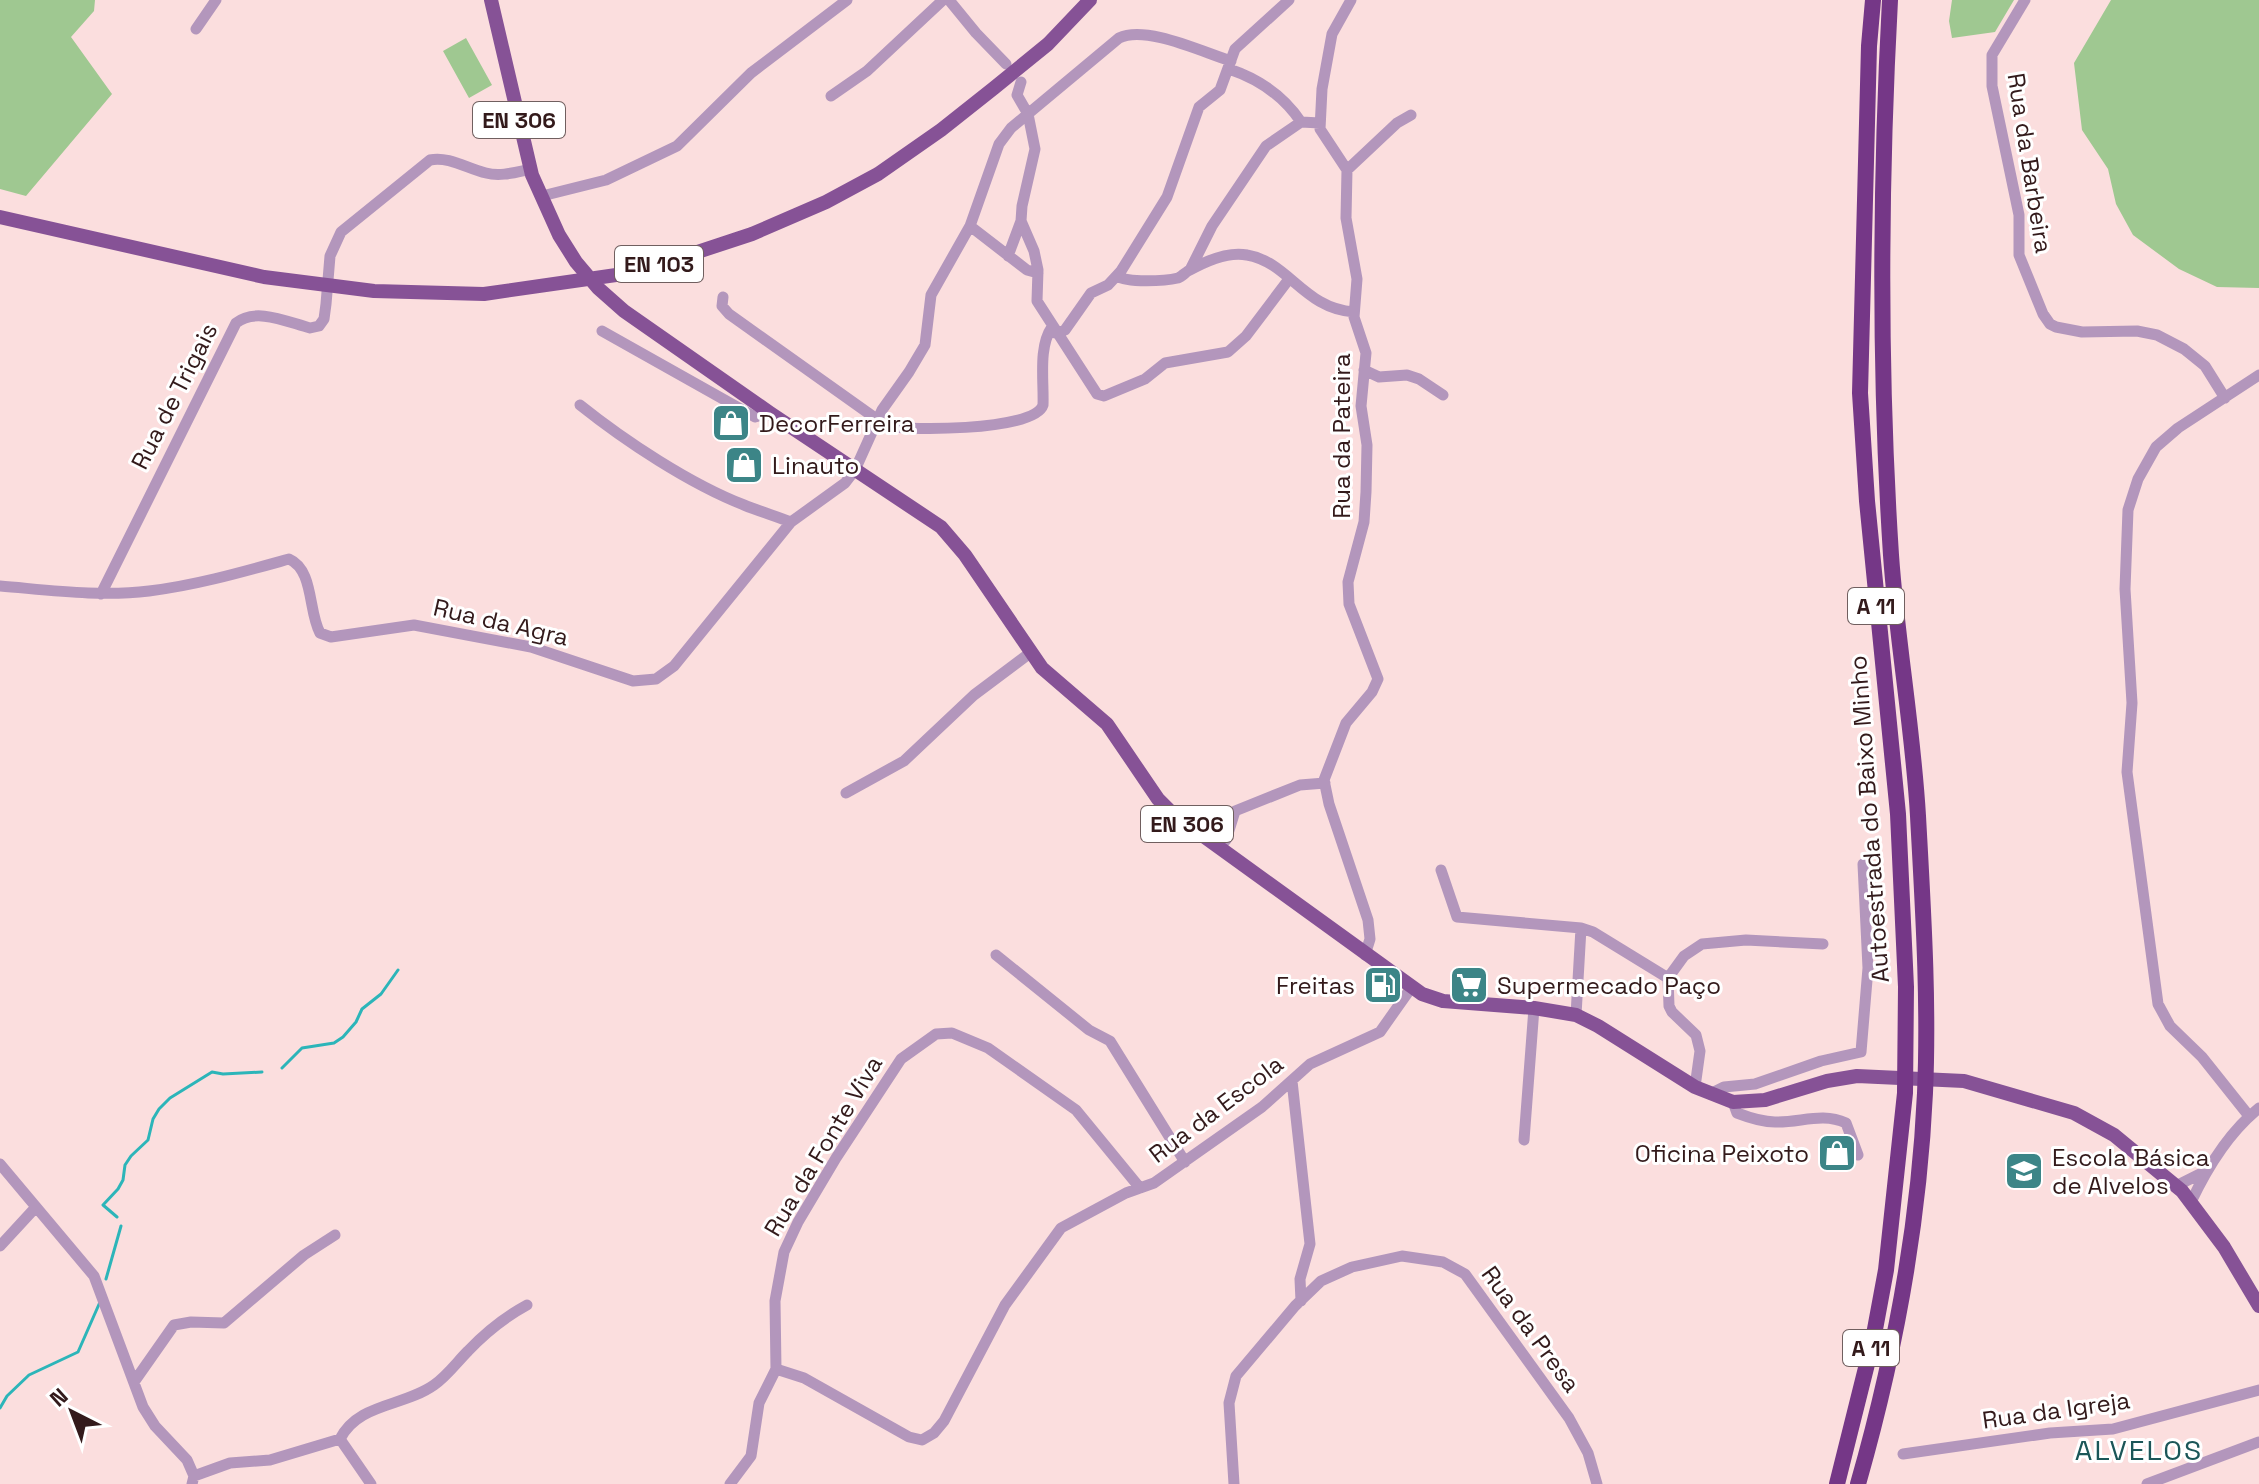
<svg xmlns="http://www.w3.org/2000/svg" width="2259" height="1484" font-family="'Space Grotesk',sans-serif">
<rect width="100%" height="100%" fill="#fbdede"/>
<!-- green -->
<path fill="#9fc891" d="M0 0H95L94 11 71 37 112 94 26 196 0 189Z
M1952 0H2014L1995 32 1952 38 1949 21Z
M2111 0H2259V288L2217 287 2179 269 2133 235 2116 204 2108 169 2082 130 2074 63Z
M466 38 492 85 469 98 443 51Z"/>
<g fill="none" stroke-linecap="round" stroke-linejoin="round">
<!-- stream -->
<path stroke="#2cb5b9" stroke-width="3" d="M282 1068 302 1048 334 1043 343 1037 356 1022 362 1009 381 994 398 970
M117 1217 103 1205 118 1189 123 1180 125 1165 131 1156 148 1140 153 1119 159 1109 170 1098 212 1072 223 1074 262 1072
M106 1279 121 1226
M0 1408 7 1396 29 1375 78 1352 100 1302"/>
<!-- minor -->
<path stroke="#b396bc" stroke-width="11" d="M949 0 976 33 1006 64
M1351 0 1332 34 1322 89 1320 129 1347 170 1346 218 1357 279 1354 317 1366 353 1361 406 1367 445 1366 492 1364 522 1348 582 1349 604 1378 679 1372 692 1346 723 1324 780 1329 804 1368 920 1370 939 1365 955
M2025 0 1992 55V86L2019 215V255L2043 314 2050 324 2056 327 2082 332 2137 331 2157 335 2184 349 2205 366 2225 398
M196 29 216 0
M1229 69C1259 79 1283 95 1301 122
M1021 82 1017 95 1028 114 1035 149 1022 206 1021 221 1034 251 1038 270 1037 301 1097 394 1104 396 1145 379 1165 363 1228 352 1246 336 1289 279
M831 96 867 71 943 0
M1347 170 1397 123 1411 115
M542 196 606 180 677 146 751 73 847 0
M970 226 1027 270 1038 273
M1008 256 1021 221
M1190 270 1212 226 1266 146 1301 122 1320 123
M1117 276C1127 283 1165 281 1178 278 1181 277 1185 273 1188 271 1204 262 1228 251 1247 255 1289 262 1304 309 1354 312
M723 297 722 306 729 314 878 420
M602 331 755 417 770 413
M1055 333 1065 330 1091 293 1108 285 1121 271 1167 197 1199 107 1220 90 1235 49 1289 0
M1364 370 1379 377 1407 375 1419 379 1443 395
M580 405C625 441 690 484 744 505 759 511 775 516 791 522
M875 425C901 431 1035 432 1043 405 1044 381 1038 347 1052 327
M0 586C49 590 100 597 149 591 197 585 242 572 289 559 314 570 308 611 320 633L331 637 414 625 531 647 633 681 656 679 674 666 791 522 845 483 855 470 882 410 909 372 925 345 931 295 970 226 999 144 1011 128 1119 38C1146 25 1202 52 1231 61
M101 594 236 323C256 307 287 322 310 328L319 326 324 319 326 304 330 256 341 232 430 160C449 156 468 169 486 173 501 177 516 172 531 169
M846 793 904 761 974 695 1030 653
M1219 848 1226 840 1235 811 1300 785 1325 783
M1441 870 1457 917 1581 928 1593 932 1668 978
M996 955 1089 1030 1110 1041 1185 1162
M1576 1015 1581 928
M1292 1081 1310 1244 1300 1279 1301 1301
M1695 1087 1700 1051 1696 1035 1672 1012 1669 1006 1668 978 1684 956 1702 944 1746 940 1823 944
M1710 1094 1724 1087 1755 1084 1821 1061 1861 1052 1868 968 1863 864
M1733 1102 1737 1113C1750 1118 1762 1122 1775 1122 1800 1123 1822 1112 1846 1123L1858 1155
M2249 1116 2202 1057 2170 1026 2158 1004 2127 772 2132 703 2125 589 2128 510 2138 479 2156 447 2178 428 2259 375
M1524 1140 1534 1008
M0 1164 94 1276 143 1407 155 1426 187 1460 194 1476 192 1484
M2176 1186 2206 1171
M2191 1202C2207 1168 2229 1132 2259 1108
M0 1246 36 1207
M776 1369 804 1378 909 1437 922 1440 934 1433 944 1421 1005 1305 1061 1228 1126 1193 1154 1183 1262 1107 1310 1064 1380 1032 1411 988
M134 1382 174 1325 191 1322 224 1323 304 1255 335 1235
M340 1439C358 1403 403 1407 434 1385 447 1376 457 1362 468 1351 485 1333 505 1317 527 1305
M1903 1454 2050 1433 2113 1429 2259 1390
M194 1476 230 1463 270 1460 340 1439 371 1484
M730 1484 751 1456 759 1403 776 1369 775 1301 784 1252 798 1222 836 1158 901 1059 936 1034 952 1033 988 1048 1076 1110 1140 1188
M1234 1484 1229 1403 1236 1376 1295 1306 1321 1281 1352 1267 1402 1256 1443 1262 1465 1274 1569 1418 1588 1453 1597 1484
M2147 1484 2259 1442"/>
<!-- major -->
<path stroke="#865296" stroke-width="14" d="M491 0 532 175 559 235 576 262 598 288 624 311 770 413 941 527 965 555 1042 668 1107 724 1158 799 1173 814 1422 994 1443 1001 1534 1008 1576 1015 1598 1026 1695 1087 1733 1102 1765 1100 1827 1081 1857 1076 1964 1081 2074 1113 2114 1135 2182 1191 2224 1247 2259 1306
M0 217 264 277 374 291 484 294 637 272 752 234 826 202 878 174 941 130 994 88 1048 44 1090 0"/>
<!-- highway -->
<path stroke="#753787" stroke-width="16" d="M1837 1484 1873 1340 1886 1270 1905 1093 1906 987 1898 814 1867 501 1860 393 1869 46 1873 0
M1858 1484C1894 1358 1919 1224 1925 1093 1929 1001 1923 908 1918 816 1913 728 1897 642 1891 555 1879 370 1880 185 1890 0"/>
</g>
<!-- icons -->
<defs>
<g id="shop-square" transform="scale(2)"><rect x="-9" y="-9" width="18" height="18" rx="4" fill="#3c8587" stroke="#fff"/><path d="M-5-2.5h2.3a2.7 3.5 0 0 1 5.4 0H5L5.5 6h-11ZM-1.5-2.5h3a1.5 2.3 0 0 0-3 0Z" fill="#fff"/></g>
<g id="fuel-square" transform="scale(2)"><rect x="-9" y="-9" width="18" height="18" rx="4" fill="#3c8587" stroke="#fff"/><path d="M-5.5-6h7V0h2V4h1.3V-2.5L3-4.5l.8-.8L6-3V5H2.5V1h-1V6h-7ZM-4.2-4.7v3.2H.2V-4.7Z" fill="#fff"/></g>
<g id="supermarket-square" transform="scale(2)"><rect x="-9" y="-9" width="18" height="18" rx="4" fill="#3c8587" stroke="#fff"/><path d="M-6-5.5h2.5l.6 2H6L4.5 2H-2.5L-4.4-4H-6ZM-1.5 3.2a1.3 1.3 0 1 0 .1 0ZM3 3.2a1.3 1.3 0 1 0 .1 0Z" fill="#fff"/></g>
<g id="school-square" transform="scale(2)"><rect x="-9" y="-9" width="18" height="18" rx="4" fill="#3c8587" stroke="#fff"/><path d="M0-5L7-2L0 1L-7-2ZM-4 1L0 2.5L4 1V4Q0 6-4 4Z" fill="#fff"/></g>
</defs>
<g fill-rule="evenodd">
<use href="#shop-square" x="731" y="423"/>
<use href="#shop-square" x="744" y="465"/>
<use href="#fuel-square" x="1383" y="985"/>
<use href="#supermarket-square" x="1469" y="985"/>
<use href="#shop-square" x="1837" y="1153"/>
<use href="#school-square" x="2024" y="1171"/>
</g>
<g text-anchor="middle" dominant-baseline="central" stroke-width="6" stroke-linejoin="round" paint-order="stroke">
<!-- shield labels -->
<g fill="#fff" stroke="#705f5f" stroke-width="2">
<rect x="473" y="102" width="92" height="36" rx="6"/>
<rect x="615" y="246" width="88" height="36" rx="6"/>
<rect x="1848" y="588" width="56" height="36" rx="6"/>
<rect x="1141" y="806" width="92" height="36" rx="6"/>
<rect x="1843" y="1330" width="56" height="36" rx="6"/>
</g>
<g font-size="22" font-weight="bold" fill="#331a1b">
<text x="519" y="120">EN 306</text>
<text x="659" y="264">EN 103</text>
<text x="1876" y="606">A 11</text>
<text x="1187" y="824">EN 306</text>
<text x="1871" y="1348">A 11</text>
</g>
<!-- street labels -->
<g font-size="24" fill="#331a1b" stroke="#fff">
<text transform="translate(2030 163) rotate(81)">Rua da Barbeira</text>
<text transform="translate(174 396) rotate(-63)">Rua de Trigais</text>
<text transform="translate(1341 436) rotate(-90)">Rua da Pateira</text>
<text transform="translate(501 622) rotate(13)">Rua da Agra</text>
<text transform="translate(1869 819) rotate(-94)">Autoestrada do Baixo Minho</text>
<text transform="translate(1216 1109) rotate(-37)">Rua da Escola</text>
<text transform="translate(823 1146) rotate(-59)">Rua da Fonte Viva</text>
<text transform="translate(1531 1329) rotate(54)">Rua da Presa</text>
<text transform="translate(2056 1410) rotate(-8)">Rua da Igreja</text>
</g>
<!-- poi labels -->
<g font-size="24" fill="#331a1b" stroke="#fff" text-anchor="start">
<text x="759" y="423">DecorFerreira</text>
<text x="772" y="465">Linauto</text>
<text x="1355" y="985" text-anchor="end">Freitas</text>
<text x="1497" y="985">Supermecado Paço</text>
<text x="1809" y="1153" text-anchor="end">Oficina Peixoto</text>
<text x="2052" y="1157">Escola Básica<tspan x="2052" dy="28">de Alvelos</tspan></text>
</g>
<!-- quarter labels -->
<g font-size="28" letter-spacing="2" fill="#1b5658" stroke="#fff">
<text x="2139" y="1450">ALVELOS</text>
</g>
</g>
<!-- north arrow -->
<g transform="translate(72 1412) rotate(318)" stroke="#ffffff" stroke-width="6" paint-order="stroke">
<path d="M0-6L14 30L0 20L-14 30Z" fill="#331a1b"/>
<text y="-12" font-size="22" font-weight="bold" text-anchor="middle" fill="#331a1b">N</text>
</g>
</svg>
